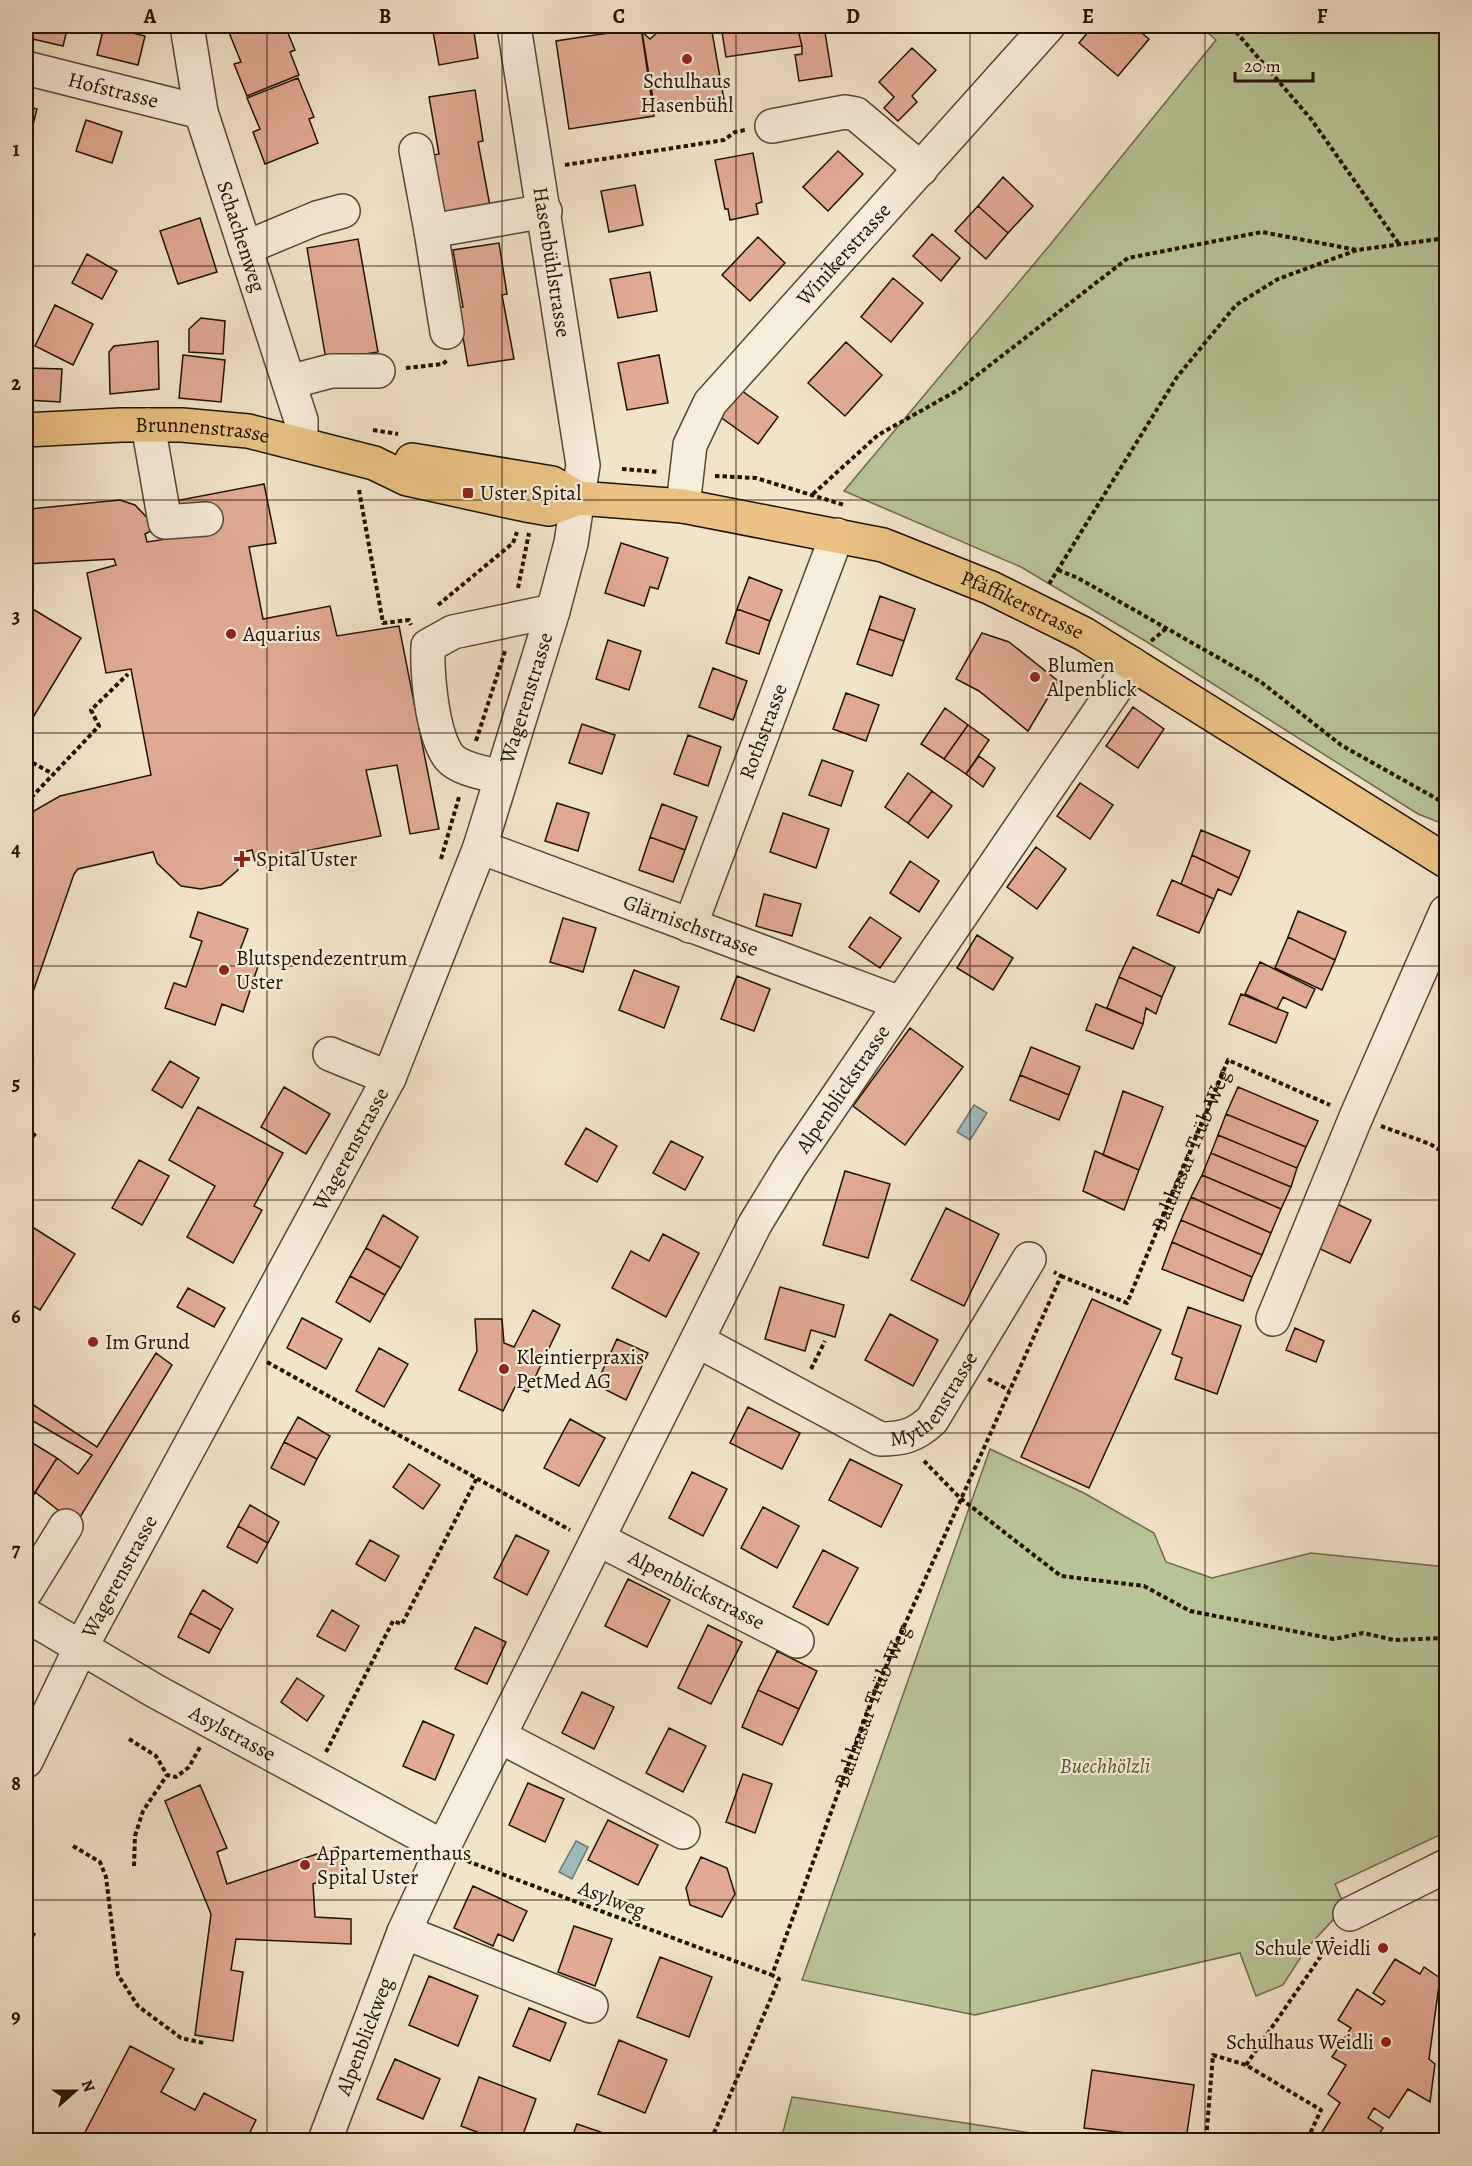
<svg xmlns="http://www.w3.org/2000/svg" width="1472" height="2166" font-family="Alegreya,serif">
<rect width="100%" height="100%" fill="#f2e4c8"/>
<filter id="stains"><feTurbulence type="fractalNoise" baseFrequency=".00333" numOctaves="4"/><feColorMatrix values="0 0 0 0 .2 0 0 0 0 .09 0 0 0 0 .02 0 0 0 .5 -.17"/></filter>
<radialGradient id="worn" r=".72"><stop offset=".6" stop-color="#630" stop-opacity="0"/><stop offset="1" stop-color="#630" stop-opacity=".3"/></radialGradient>
<!-- green -->
<path fill="#b9c496" stroke="#6f6a4b" stroke-width="1.5" d="M1200 26H1446V825L1418 814 1147 642 1021 567 844 491 1049 246 1216 40Z
M990 1449 1084 1493 1154 1533 1166 1562 1212 1578 1311 1553 1446 1567V1832L1335 1884 1345 1907 1306 1949 1283 1985 1256 1996 1240 1953 975 2015 802 1980Z
M792 2097 1065 2138V2140H781Z"/>
<!-- water -->
<path fill="#a0bcc0" stroke="#6f7873" stroke-width="1.5" d="M974 1105 987 1113 970 1140 957 1132Z
M576 1841 588 1847 572 1879 559 1872Z"/>
<!-- building -->
<path fill="#e0ab93" stroke="#251100" stroke-width="1.5" d="M30 26H68L63 46 28 38Z
M104 26 145 36 138 65 97 55Z
M241 26H285L295 50 290 52 299 75 247 96 234 64 241 62 228 30Z
M432 26H473L478 58 439 65Z
M659 26H711L724 100 655 111 642 32 650 39 660 30Z
M721 26H797L802 46 726 57Z
M797 26H824L832 76 799 81 795 55 802 54V46Z
M1093 26H1133L1149 39 1118 76 1079 43Z
M641 28 654 116 569 129 556 41Z
M912 48 936 70 912 96 917 102 898 121 884 108 894 97 879 82Z
M298 78 314 117 309 119 318 143 265 164 253 132 260 129 247 98Z
M475 90 483 141 478 142 490 206 443 214 434 155 439 154 429 97Z
M26 106 37 109 28 144H26Z
M86 120 122 132 112 163 76 151Z
M838 151 863 174 828 211 803 187Z
M753 153 762 202 756 204 758 214 730 220 728 209H725L715 160Z
M1003 177 1033 206 1008 233 978 206Z
M635 185 643 225 609 232 601 191Z
M978 206 1008 233 986 259 955 231Z
M200 218 217 272 178 284 160 231Z
M932 234 960 258 941 281 913 256Z
M758 237 785 263 750 301 722 275Z
M358 239 378 352 326 360 307 248Z
M499 243 507 294 502 295 514 359 468 366 458 308 463 307 453 250Z
M87 254 117 271 102 299 72 283Z
M650 272 657 311 618 318 610 279Z
M893 278 923 303 891 342 861 317Z
M55 305 93 324 73 365 35 346Z
M201 318 225 321 223 354 189 352V329Z
M158 341 159 389 110 394 109 352 114 346Z
M846 342 882 375 845 416 808 383Z
M183 355 225 360 221 402 179 398Z
M659 355 668 403 627 410 618 363Z
M29 368 62 369 60 402 27 400Z
M738 388 778 417 758 444 719 416Z
M264 484 276 543 249 547 263 619 330 606 337 636 399 626 439 829 410 834 397 765 366 770 381 836 255 861 252 850 244 852 238 870 221 885 201 889 181 886 157 863 153 852 78 869 74 874 26 1012V820L32 812 60 796 151 775 131 669 106 673 87 573 116 565 114 559 26 564V503L30 509 120 500 135 505 157 528 145 534 147 542 167 539 159 504Z
M621 543 668 558 658 589 650 587 644 606 605 593Z
M749 577 782 590 770 621 737 609Z
M880 596 915 609 904 641 869 629Z
M26 605 81 638 26 729Z
M737 609 770 621 759 654 726 643Z
M869 629 904 641 892 676 857 664Z
M982 633 1009 642 1058 681 1028 731 979 691 956 679Z
M608 640 641 651 629 690 596 679Z
M713 668 747 681 733 720 699 707Z
M846 693 879 705 866 741 833 729Z
M1133 707 1164 729 1138 768 1106 746Z
M945 708 968 725 944 759 921 744Z
M582 724 615 735 602 774 569 763Z
M968 725 989 740 966 774 944 759Z
M688 735 721 747 708 786 674 774Z
M979 756 995 768 983 787 966 774Z
M822 760 853 771 841 806 809 795Z
M908 773 932 791 908 823 885 807Z
M1080 783 1113 805 1090 839 1057 816Z
M932 791 952 806 928 838 908 823Z
M557 803 589 813 578 851 545 841Z
M662 804 697 817 685 850 650 837Z
M783 813 829 829 816 868 770 852Z
M1201 830 1250 851 1239 878 1192 855Z
M650 837 685 850 673 882 639 870Z
M1036 847 1066 869 1037 909 1007 887Z
M1192 855 1239 878 1231 895 1218 889 1214 899 1181 884Z
M910 861 939 881 919 912 890 893Z
M1172 880 1214 899 1199 933 1157 915Z
M764 894 801 904 792 936 756 926Z
M1298 911 1346 932 1335 960 1288 937Z
M198 912 248 929 240 950 261 957 243 1012 222 1004 215 1025 165 1008 174 983 186 987 202 941 190 937Z
M870 917 901 938 880 968 849 947Z
M563 918 596 928 583 972 550 962Z
M977 935 1013 958 993 990 957 968Z
M1288 937 1335 960 1322 990 1275 968Z
M1133 947 1175 967 1162 997 1119 977Z
M1260 962 1315 989 1306 1008 1283 997 1277 1009 1245 994Z
M634 970 679 987 664 1028 619 1010Z
M737 976 770 989 754 1031 721 1019Z
M1119 977 1162 997 1156 1014 1146 1008 1143 1024 1107 1008Z
M1241 994 1288 1013 1276 1043 1229 1024Z
M1096 1004 1143 1024 1133 1049 1086 1030Z
M910 1028 963 1067 905 1145 853 1106Z
M1031 1047 1080 1067 1069 1095 1020 1075Z
M170 1061 199 1078 182 1108 152 1090Z
M1020 1075 1069 1095 1059 1120 1010 1100Z
M284 1087 330 1114 306 1154 261 1127Z
M1238 1087 1318 1121 1306 1147 1226 1114Z
M1123 1091 1163 1107 1139 1170 1103 1155Z
M198 1107 283 1153 254 1206 262 1210 233 1263 187 1237 215 1186 169 1160Z
M1226 1114 1306 1147 1297 1168 1218 1135Z
M586 1128 617 1146 597 1182 565 1164Z
M1218 1135 1297 1168 1291 1187 1211 1153Z
M671 1141 703 1157 685 1190 653 1173Z
M1095 1151 1139 1170 1124 1210 1083 1191Z
M1211 1153 1291 1187 1281 1209 1202 1175Z
M139 1160 169 1176 142 1225 112 1208Z
M845 1171 890 1184 868 1258 823 1245Z
M1202 1175 1281 1209 1271 1233 1191 1197Z
M1191 1197 1271 1233 1262 1255 1181 1220Z
M1337 1204 1371 1220 1350 1263 1316 1247Z
M946 1208 999 1234 964 1306 911 1280Z
M383 1215 418 1237 401 1268 366 1248Z
M1181 1220 1262 1255 1252 1277 1172 1242Z
M26 1223 75 1254 40 1310 26 1302Z
M663 1234 699 1253 666 1317 612 1288 631 1251 649 1261Z
M1172 1242 1252 1277 1243 1301 1162 1269Z
M366 1248 401 1268 385 1295 350 1276Z
M350 1276 385 1295 370 1322 336 1302Z
M780 1287 844 1305 835 1337 811 1330 805 1351 765 1339Z
M188 1288 225 1308 214 1327 177 1307Z
M1092 1299 1161 1330 1089 1488 1021 1457Z
M1188 1307 1241 1326 1217 1394 1175 1379 1182 1358 1172 1354Z
M533 1310 560 1325 528 1392 515 1387 503 1411 459 1390 477 1351 475 1319H502L504 1343 514 1347Z
M890 1314 938 1340 913 1386 865 1360Z
M302 1318 342 1339 326 1369 287 1348Z
M1295 1328 1324 1341 1316 1362 1286 1350Z
M617 1339 648 1353 626 1400 596 1385Z
M379 1348 408 1364 384 1407 356 1391Z
M156 1353 172 1365 76 1524 35 1492 57 1458 78 1474 92 1455 26 1417V1400L97 1447Z
M748 1407 800 1433 782 1469 730 1443Z
M298 1417 330 1436 317 1459 284 1442Z
M570 1419 605 1438 579 1486 544 1468Z
M26 1439 57 1458 26 1507Z
M284 1442 317 1459 304 1485 271 1468Z
M850 1459 902 1485 881 1527 829 1500Z
M409 1464 440 1485 423 1509 393 1487Z
M692 1472 727 1489 703 1536 669 1518Z
M250 1505 279 1522 268 1543 238 1526Z
M763 1507 799 1526 777 1568 741 1548Z
M238 1526 268 1543 257 1563 227 1547Z
M516 1535 549 1551 527 1595 494 1578Z
M370 1540 399 1556 385 1581 356 1564Z
M823 1550 858 1568 828 1625 793 1607Z
M628 1579 670 1600 647 1647 605 1626Z
M203 1590 233 1609 221 1630 190 1613Z
M332 1610 359 1626 345 1651 317 1636Z
M190 1613 221 1630 209 1653 178 1637Z
M708 1625 742 1642 711 1704 678 1688Z
M475 1627 506 1642 487 1684 455 1669Z
M777 1651 817 1671 799 1709 758 1690Z
M297 1678 324 1696 307 1721 281 1702Z
M758 1690 799 1709 782 1745 742 1727Z
M582 1692 614 1707 594 1749 562 1733Z
M423 1721 454 1735 435 1780 403 1766Z
M669 1728 706 1746 683 1792 646 1773Z
M743 1774 772 1784 755 1833 726 1822Z
M528 1783 564 1799 545 1842 509 1825Z
M200 1785 227 1848 217 1852 227 1884 338 1847 348 1872 313 1884 315 1917 351 1919V1944L236 1939 231 1970 243 1972 233 2041 195 2035 211 1914 165 1801Z
M608 1820 658 1845 638 1885 588 1860Z
M701 1857 727 1868 735 1894 722 1917 690 1905 686 1888Z
M473 1886 527 1911 513 1941 498 1934 493 1946 454 1928Z
M574 1926 612 1939 595 1986 558 1972Z
M26 1929 35 1934 26 1951Z
M660 1957 712 1977 689 2037 637 2017Z
M1395 1959 1420 1974 1424 1967 1440 1978 1429 2059 1435 2064 1430 2102 1408 2089 1389 2118 1374 2108 1368 2118 1383 2128 1375 2140H1330L1332 2137 1322 2132 1340 2103 1328 2094 1346 2065 1332 2057 1351 2028 1338 2020 1357 1989 1382 2005 1385 2001 1373 1993Z
M429 1976 478 1996 458 2046 409 2025Z
M529 2008 566 2023 550 2061 513 2046Z
M619 2040 667 2060 645 2113 598 2094Z
M130 2046 174 2069 161 2092 195 2110 204 2093 256 2120 246 2140H81Z
M395 2059 440 2079 423 2119 377 2099Z
M1092 2070 1194 2085 1186 2140 1084 2128Z
M479 2077 536 2099 521 2140H498L461 2126Z
M577 2124 624 2140H571Z"/>
<g fill="none" stroke-linecap="round" stroke-linejoin="round">
<!-- minor casing -->
<g stroke="#584632" stroke-width="36">
<g id="minor">
<path id="s3" d="M187 26 201 112 301 420V444"/>
<path id="s4" d="M26 68 201 112"/>
<path d="M772 126 845 112 856 114 921 169"/>
<path d="M416 150 431 231"/>
<path d="M245 248 317 218 343 211"/>
<path d="M447 332 431 231 545 211"/>
<path d="M289 382 331 371H378"/>
<path d="M148 425 165 522 206 519"/>
<path id="s5" d="M683 506 690 445 710 403 1048 26"/>
<path d="M501 777C486 773 460 770 449 757 432 734 427 675 428 646L453 632 553 611"/>
<path id="s6" d="M480 847 900 1003"/>
<path id="s7" d="M690 926 837 535"/>
<path d="M330 1054 389 1078"/>
<path d="M1273 1319 1356 1117 1446 912"/>
<path id="s8" d="M698 1341 880 1439C902 1439 915 1436 932 1420L1029 1259"/>
<path id="s9" d="M598 1539 797 1641"/>
<path d="M26 1591 66 1526"/>
<path id="s10" d="M26 1615 155 1691 443 1847"/>
<path d="M499 1736 683 1832"/>
<path id="s11" d="M26 1761 80 1649 389 1078 480 847 553 611 571 543 583 465 514 26"/>
<path d="M1350 1914 1446 1866"/>
<path d="M404 1932 591 2006"/>
<path id="s12" d="M325 2140 404 1932 442 1850 755 1224 791 1165 1132 664"/>
</g>
</g>
<!-- major casing -->
<g stroke="#251100" stroke-width="36">
<g id="major">
<path id="s13" d="M26 430 121 425H182L248 431 374 463 407 479 526 505 549 509 578 498 683 506 883 545 991 588 1084 634 1446 861"/>
<path d="M412 460 552 483 578 498"/>
</g>
</g>
<!-- path -->
<g stroke="#251100" stroke-width="4" stroke-dasharray="4.5 3" stroke-linecap="butt">
<path d="M1231 26 1311 119 1399 244"/>
<path d="M565 165 724 140 735 132 745 130"/>
<path d="M406 368 443 364 447 360"/>
<path d="M373 430 398 434"/>
<path d="M622 469 659 472"/>
<path d="M715 476 756 478 844 505"/>
<path d="M359 490 383 623 409 620 411 625"/>
<path d="M813 494 878 435 958 390 1128 258 1262 232 1357 250"/>
<path d="M1058 570 1078 578 1261 682 1341 745 1446 804"/>
<path d="M1049 584 1177 377 1236 305 1278 279 1357 250 1446 238"/>
<path d="M518 588 529 533"/>
<path d="M438 605 513 543 517 532"/>
<path d="M1151 641 1167 628"/>
<path d="M476 741 505 651"/>
<path d="M26 759 53 774"/>
<path d="M26 803 99 726 91 710 128 674"/>
<path d="M441 859 459 797"/>
<path d="M1381 1126 1430 1144 1446 1154"/>
<path d="M26 1129 37 1137"/>
<path id="s1" d="M1061 1276 1127 1303 1228 1060 1330 1105"/>
<path d="M267 1362 570 1530"/>
<path d="M811 1369 825 1341"/>
<path d="M988 1379 1009 1390"/>
<path d="M924 1461 960 1498 1061 1576 1144 1586 1190 1611 1334 1639 1363 1633 1394 1640 1446 1638"/>
<path d="M129 1739 156 1756 167 1775 176 1777 189 1767 200 1747"/>
<path d="M326 1752 393 1621 402 1624 477 1478"/>
<path d="M73 1846 100 1862 106 1877 118 1975 138 2006 181 2038 204 2043"/>
<path d="M467 1861 772 1975"/>
<path d="M134 1866 135 1836 143 1811 167 1775"/>
<path d="M1246 2065 1334 1937"/>
<path id="s2" d="M711 2140 779 1979 772 1975 875 1691 1061 1276 1054 1272"/>
<path d="M1211 2140H1206L1213 2055 1246 2065 1321 2110 1307 2140"/>
</g>
<!-- minor -->
<use href="#minor" stroke="#f7eddb" stroke-width="33"/>
<!-- major -->
<use href="#major" stroke="#e9c284" stroke-width="33"/>
</g>
<!-- grid -->
<path fill="none" stroke="#251100" stroke-width="1.5" stroke-opacity="0.55" d="M267 26V2140M502 26V2140M736 26V2140M970 26V2140M1205 26V2140M26 266H1446M26 500H1446M26 733H1446M26 966H1446M26 1200H1446M26 1433H1446M26 1666H1446M26 1900H1446"/>
<!-- markers -->
<g fill="#8f2418" stroke="#f7eddb" stroke-width="2">
<circle cx="687" cy="59" r="6"/>
<rect x="462" y="487" width="12" height="12" rx="3"/>
<circle cx="231" cy="634" r="6"/>
<circle cx="1035" cy="677" r="6"/>
<path d="M239 850h6v6h6v6h-6v6h-6v-6h-6v-6h6z"/>
<circle cx="224" cy="970" r="6"/>
<circle cx="93" cy="1342" r="6"/>
<circle cx="504" cy="1369" r="6"/>
<circle cx="305" cy="1865" r="6"/>
<circle cx="1383" cy="1948" r="6"/>
<circle cx="1386" cy="2042" r="6"/>
</g>
<g text-anchor="middle" dominant-baseline="central" stroke-width="4.5" stroke-linejoin="round" paint-order="stroke">
<!-- poi labels -->
<g font-size="21" fill="#251100" stroke="#f7eddb" text-anchor="start">
<text x="687" y="81" text-anchor="middle">Schulhaus<tspan x="687" dy="24">Hasenbühl</tspan></text>
<text x="480" y="493">Uster Spital</text>
<text x="243" y="634">Aquarius</text>
<text x="1047" y="665">Blumen<tspan x="1047" dy="24">Alpenblick</tspan></text>
<text x="256" y="859">Spital Uster</text>
<text x="236" y="958">Blutspendezentrum<tspan x="236" dy="24">Uster</tspan></text>
<text x="105" y="1342">Im Grund</text>
<text x="516" y="1357">Kleintierpraxis<tspan x="516" dy="24">PetMed AG</tspan></text>
<text x="317" y="1853">Appartementhaus<tspan x="317" dy="24">Spital Uster</tspan></text>
<text x="1371" y="1948" text-anchor="end">Schule Weidli</text>
<text x="1374" y="2042" text-anchor="end">Schulhaus Weidli</text>
</g>
<!-- street labels -->
<g font-size="21" fill="#251100" stroke="#f7eddb">
<text stroke="none"><textPath href="#s4" startOffset="90">Hofstrasse</textPath></text>
<text stroke="none"><textPath href="#s3" startOffset="218">Schachenweg</textPath></text>
<text stroke="none"><textPath href="#s5" startOffset="308">Winikerstrasse</textPath></text>
<text transform="translate(552 262) rotate(81)">Hasenbühlstrasse</text>
<text stroke="none"><textPath href="#s13" startOffset="177">Brunnenstrasse</textPath></text>
<text stroke="none"><textPath href="#s13" startOffset="1026">Pfäffikerstrasse</textPath></text>
<text stroke="none"><textPath href="#s11" startOffset="1178">Wagerenstrasse</textPath></text>
<text stroke="none"><textPath href="#s7" startOffset="208">Rothstrasse</textPath></text>
<text stroke="none"><textPath href="#s6" startOffset="225">Glärnischstrasse</textPath></text>
<text stroke="none"><textPath href="#s12" startOffset="1174">Alpenblickstrasse</textPath></text>
<text stroke="none"><textPath href="#s11" startOffset="693">Wagerenstrasse</textPath></text>
<text stroke="none"><textPath href="#s1" startOffset="237">Balthasar-Trüb-Weg</textPath></text>
<text stroke="none"><textPath href="#s8" startOffset="279">Mythenstrasse</textPath></text>
<text stroke="none"><textPath href="#s11" startOffset="207">Wagerenstrasse</textPath></text>
<text stroke="none"><textPath href="#s9" startOffset="111">Alpenblickstrasse</textPath></text>
<text stroke="none"><textPath href="#s2" startOffset="470">Balthasar-Trüb-Weg</textPath></text>
<text stroke="none"><textPath href="#s10" startOffset="238">Asylstrasse</textPath></text>
<text transform="translate(612 1899) rotate(21)">Asylweg</text>
<text stroke="none"><textPath href="#s12" startOffset="111">Alpenblickweg</textPath></text>
</g>
<!-- park labels -->
<g font-size="21" font-style="italic" fill="#595034" stroke="#f7eddb">
<text x="1105" y="1766">Buechhölzli</text>
</g>
</g>
<!-- margin -->
<rect width="1472" height="2166" fill="none" stroke="#f2e4c8" stroke-width="66"/>
<!-- north arrow -->
<g transform="translate(75 2091) rotate(69)" stroke="#f7eddb" stroke-width="4.5" paint-order="stroke">
<path d="M0-4.5L10 22L0 15L-10 22Z" fill="#251100"/>
<text y="-9" font-size="16" font-weight="bold" text-anchor="middle" fill="#251100">N</text>
</g>
<!-- scale -->
<path d="M1235 72v9h78v-9" fill="none" stroke="#251100" stroke-width="3"/>
<text x="1244" y="72" font-size="18" fill="#251100" stroke="#f7eddb" stroke-width="4.5" paint-order="stroke">20 m</text>
<rect x="33" y="33" width="1406" height="2100" fill="none" stroke="#251100" stroke-width="2"/>
<g font-size="20" text-anchor="middle" font-weight="bold" fill="#251100">
<text x="150" y="23">A</text>
<text x="385" y="23">B</text>
<text x="619" y="23">C</text>
<text x="853" y="23">D</text>
<text x="1088" y="23">E</text>
<text x="1322" y="23">F</text>
<text x="16" y="156">1</text>
<text x="16" y="390">2</text>
<text x="16" y="623">3</text>
<text x="16" y="856">4</text>
<text x="16" y="1090">5</text>
<text x="16" y="1323">6</text>
<text x="16" y="1556">7</text>
<text x="16" y="1790">8</text>
<text x="16" y="2023">9</text>
</g>
<rect width="100%" height="100%" filter="url(#stains)"/>
<rect width="100%" height="100%" fill="url(#worn)"/>
</svg>
